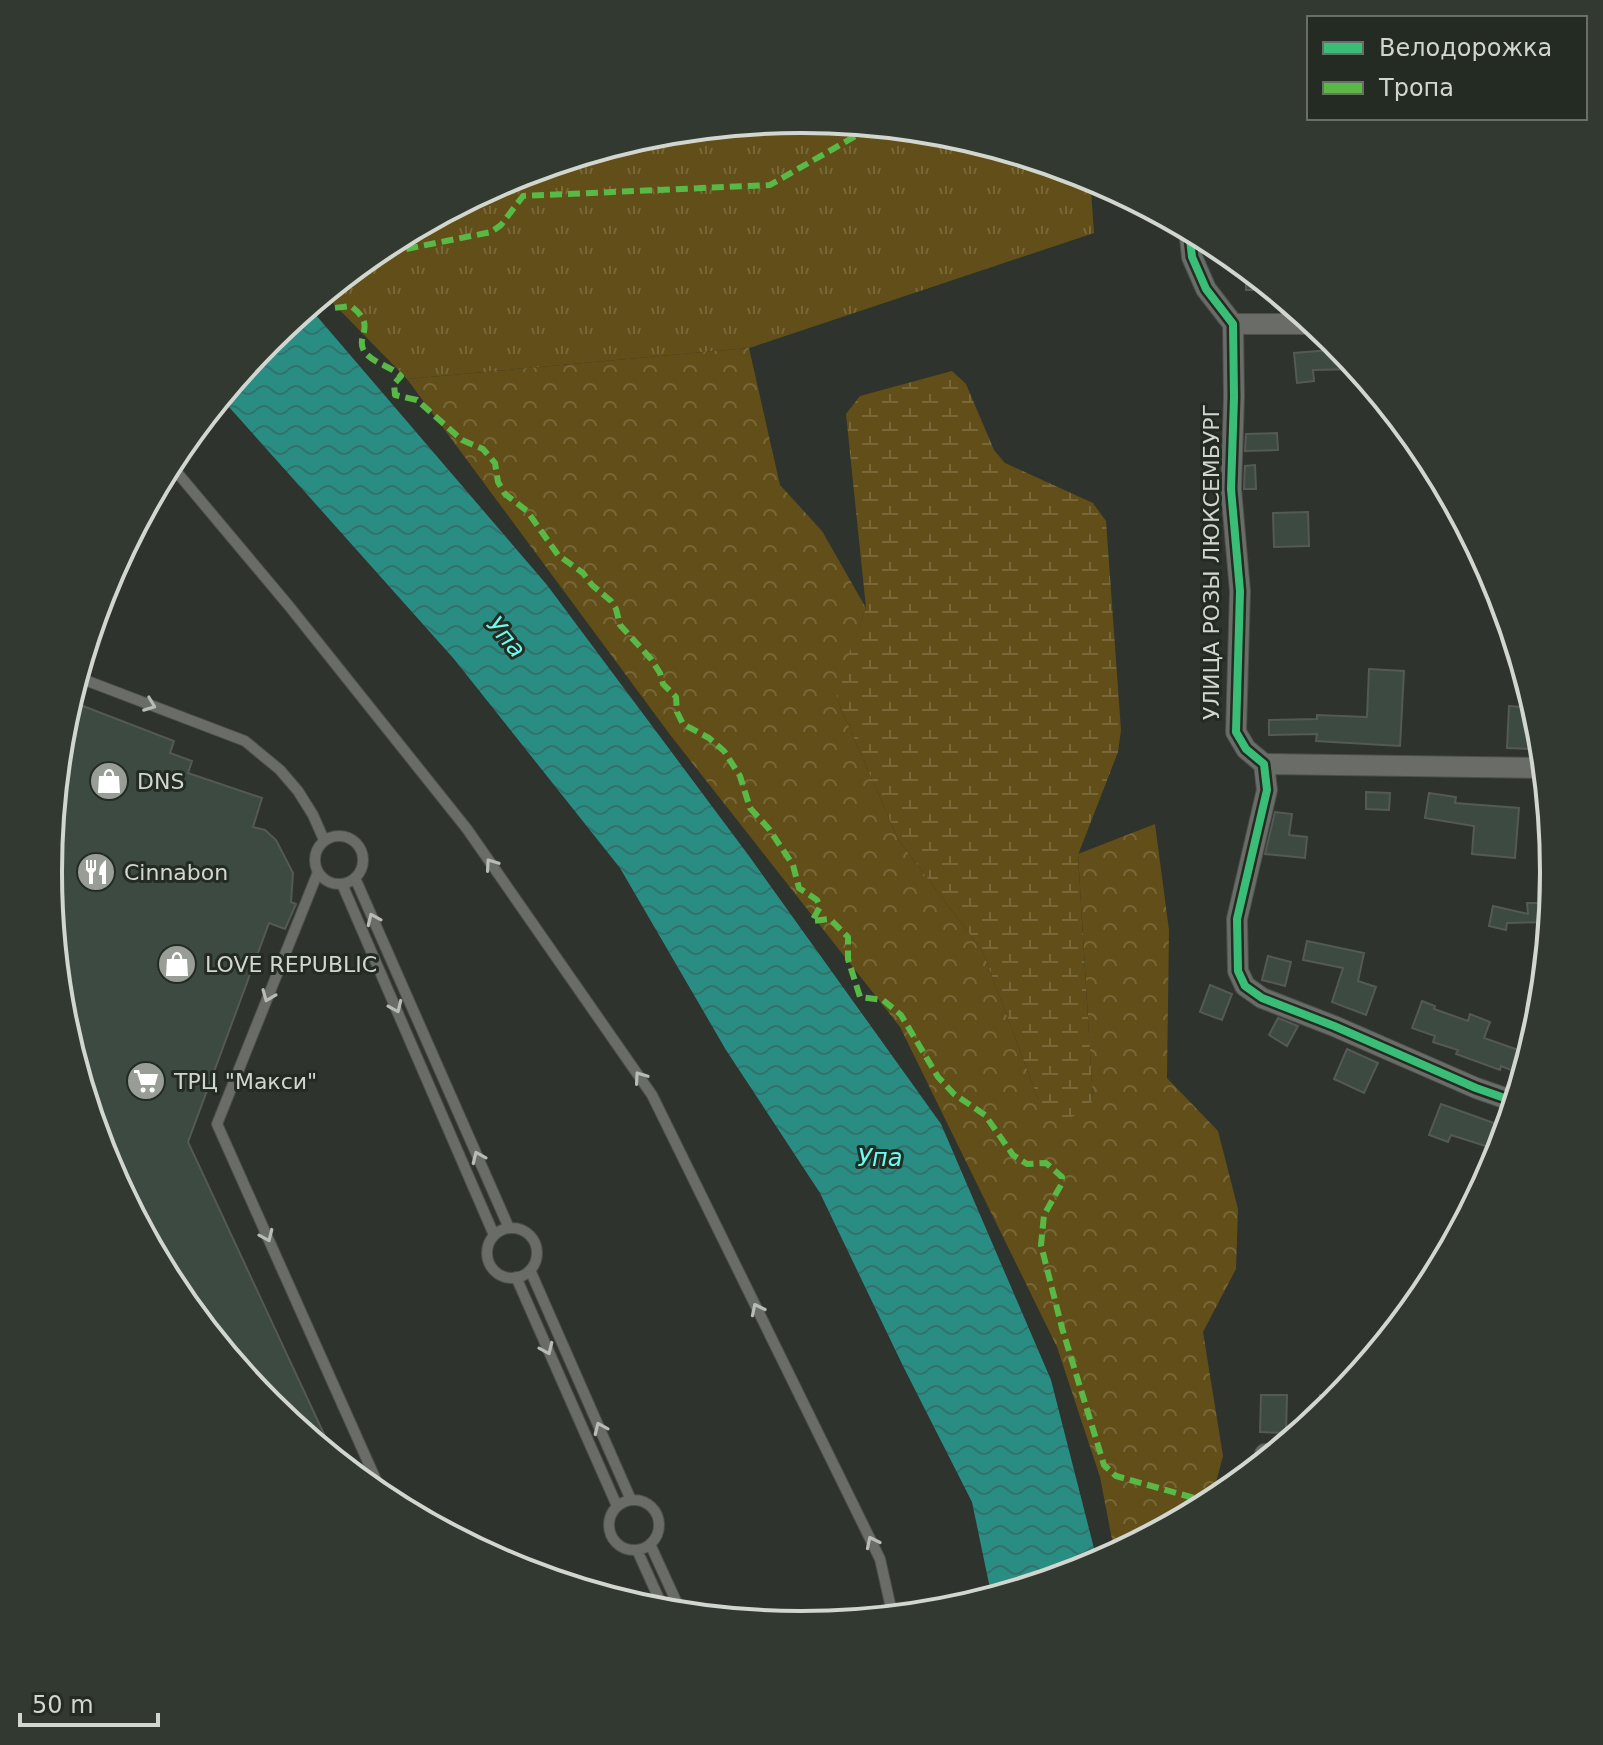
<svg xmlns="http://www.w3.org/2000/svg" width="1603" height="1745" font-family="'DejaVu Sans',sans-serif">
<defs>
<pattern id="grass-tufts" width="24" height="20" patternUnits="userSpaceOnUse" patternTransform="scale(2)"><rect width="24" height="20" fill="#614e18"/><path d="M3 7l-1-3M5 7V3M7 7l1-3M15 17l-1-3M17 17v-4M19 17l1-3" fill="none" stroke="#776739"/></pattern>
<pattern id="forest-crowns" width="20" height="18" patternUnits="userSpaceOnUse" patternTransform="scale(2)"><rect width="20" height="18" fill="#614e18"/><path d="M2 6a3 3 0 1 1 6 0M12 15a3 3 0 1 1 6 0" fill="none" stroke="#776739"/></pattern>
<pattern id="wetland-marsh" width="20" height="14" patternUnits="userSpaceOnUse" patternTransform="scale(2)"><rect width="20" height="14" fill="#614e18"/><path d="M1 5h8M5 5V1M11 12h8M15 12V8" fill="none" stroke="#776739"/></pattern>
<pattern id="water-waves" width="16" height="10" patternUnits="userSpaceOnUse" patternTransform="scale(2)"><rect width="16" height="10" fill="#2a8d84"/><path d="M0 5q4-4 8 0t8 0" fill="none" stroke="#31726c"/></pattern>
</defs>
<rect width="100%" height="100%" fill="#2f332d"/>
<!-- grass -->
<path fill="url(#grass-tufts)" d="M802 119 949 134 1090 176 1094 233 749 348 407 379 324 294 383 246 514 176 655 133Z"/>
<!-- forest -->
<path fill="url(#forest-crowns)" d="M749 348 780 485 822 531 866 608 838 685 837 699 898 839 983 952 1038 1099 1093 1100 1078 854 1155 824 1169 930 1167 1078 1218 1131 1238 1209 1236 1269 1203 1332 1223 1456 1210 1505 1115 1555 1100 1477 1057 1347 900 1027 671 736 407 379Z"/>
<!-- wetland -->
<path fill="url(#wetland-marsh)" d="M952 371 966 384 994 450 1005 463 1093 503 1106 521 1121 730 1118 752 1078 855 1093 1100 1085 1111 1067 1119 1056 1118 1038 1099 983 952 898 839 837 699V685L866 608 846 414 860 396Z"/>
<!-- water -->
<path fill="url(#water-waves)" d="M309 307 547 585 749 856 941 1124 1051 1380 1098 1564 992 1598 972 1502 903 1366 820 1193 726 1050 620 868 454 659 221 398 269 339Z"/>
<!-- building -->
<path fill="#3c4a42" stroke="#555955" stroke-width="2" d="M1246 267 1258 277 1274 290H1246Z
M1342 349 1358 369 1313 370 1314 381 1297 383 1294 353Z
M1277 433 1278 450 1245 451 1246 434Z
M1255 465 1256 489H1244L1245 466Z
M1308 512 1309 546 1274 547 1273 513Z
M1369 669 1404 671 1400 746 1316 741 1317 734 1269 735V720L1317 719V715L1367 717Z
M70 701 174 741 170 753 192 761 188 773 262 798 253 827 265 830 276 840 293 873 291 902 296 904 285 929 269 923 188 1142 337 1462 268 1405 175 1291 105 1160 62 1019 48 872 63 725Z
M1509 706 1535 708 1534 749 1507 748Z
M1366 792 1390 793 1389 810 1366 809Z
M1429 793 1456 797 1455 803 1519 808 1515 858 1472 854 1474 826 1425 818Z
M1275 812 1292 814 1289 835 1307 837 1305 858 1265 854Z
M1527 903H1547L1548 922 1507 923 1506 930 1489 926 1493 906 1528 914Z
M1307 941 1364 953 1358 981 1376 987 1366 1015 1332 1002 1343 968 1303 960Z
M1268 956 1291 962 1285 986 1262 980Z
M1210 985 1232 994 1222 1020 1200 1012Z
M1422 1001 1435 1006 1434 1009 1468 1021 1470 1014 1490 1022 1484 1038 1530 1054 1524 1075 1501 1066 1500 1070 1456 1054 1458 1050 1433 1042 1435 1036 1412 1028Z
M1278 1018 1298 1026 1287 1046 1269 1035Z
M1347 1049 1378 1063 1364 1093 1334 1079Z
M1441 1104 1508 1128 1501 1151 1451 1135 1448 1142 1429 1135Z
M1261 1395H1287L1286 1433 1260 1432Z
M1320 1395 1342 1396 1320 1417Z"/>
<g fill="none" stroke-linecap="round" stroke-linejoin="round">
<!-- service casing -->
<g stroke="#4c4f4b" stroke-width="12">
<path id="service" d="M170 464 289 606 467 829 652 1095 880 1559 893 1617
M77 677 245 741 280 770 298 791 313 815 324 840
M315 860a24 24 0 1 1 48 0a24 24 0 1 1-48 0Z
M318 872 217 1124 385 1500
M355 878 509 1228
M342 884 494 1235
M487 1253a25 25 0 1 1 50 0a25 25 0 1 1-50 0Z
M530 1270 631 1500
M516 1277 617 1506
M609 1525a25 25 0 1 1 50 0a25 25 0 1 1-50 0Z
M650 1544 682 1614
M637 1550 665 1612"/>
</g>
<!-- pedestrian casing -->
<g stroke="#4c4f4b" stroke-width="18">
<path id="pedestrian" d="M1237 1485 1265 1454"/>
</g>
<!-- minor casing -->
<g stroke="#4c4f4b" stroke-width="22">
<path id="minor" d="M1189 229 1192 257 1206 289 1233 324 1234 397 1231 489 1240 591 1236 732 1246 749 1264 764 1267 790 1237 919 1238 971 1245 986 1262 998 1334 1026 1476 1088 1516 1102
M1233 324H1315
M1264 764 1545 768
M1265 1454H1275"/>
</g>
<!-- service -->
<use href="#service" stroke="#6a6c68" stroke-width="10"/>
<!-- pedestrian -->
<use href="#pedestrian" stroke="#6a6c68" stroke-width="16"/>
<!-- minor -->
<use href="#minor" stroke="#6a6c68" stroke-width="20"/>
<!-- quiet -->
<path stroke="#58b947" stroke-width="6" stroke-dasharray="12 6" stroke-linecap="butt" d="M371 256 491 232 501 225 523 196 770 185 873 126
M323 295 334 308 351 306C378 327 355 335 364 351 372 363 391 366 401 376L394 384 395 395 417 400 462 440 483 449 495 463 498 482 505 494 527 511 558 555 583 573 592 585 611 601 616 609 620 625 651 659 660 673 663 684 676 697 677 712 683 724 709 738 724 751 740 776 750 808 769 829 793 865 799 888 817 900 820 907 812 921 830 919 848 937V959L860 997 883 1000 901 1015 938 1077 954 1094 985 1115 1013 1155 1027 1164 1046 1163 1062 1177 1061 1185 1044 1215 1041 1245 1062 1328 1104 1465 1116 1476 1212 1503
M1237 1485 1265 1454"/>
<!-- cycleway casing -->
<g stroke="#242b22" stroke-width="13">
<path id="cycleway" d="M1189 229 1192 257 1206 289 1233 324 1234 397 1231 489 1240 591 1236 732 1246 749 1264 764 1267 790 1237 919 1238 971 1245 986 1262 998 1334 1026 1476 1088 1516 1102"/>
</g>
<!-- cycleway -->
<use href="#cycleway" stroke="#3abd76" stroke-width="8"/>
</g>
<!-- one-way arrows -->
<defs><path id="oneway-chevron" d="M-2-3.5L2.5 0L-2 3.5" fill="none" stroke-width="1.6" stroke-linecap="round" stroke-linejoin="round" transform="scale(2)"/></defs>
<g stroke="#b7bcb5">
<use href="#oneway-chevron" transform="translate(150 705) rotate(21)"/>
<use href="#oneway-chevron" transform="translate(491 864) rotate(-125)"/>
<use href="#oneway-chevron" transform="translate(373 919) rotate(-114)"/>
<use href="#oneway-chevron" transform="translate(268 996) rotate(112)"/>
<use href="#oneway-chevron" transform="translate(396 1007) rotate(66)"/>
<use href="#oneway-chevron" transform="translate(640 1077) rotate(-125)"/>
<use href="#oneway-chevron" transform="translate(478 1157) rotate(-114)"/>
<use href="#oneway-chevron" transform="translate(267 1236) rotate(66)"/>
<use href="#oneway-chevron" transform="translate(757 1309) rotate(-116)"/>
<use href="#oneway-chevron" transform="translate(547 1349) rotate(66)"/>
<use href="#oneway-chevron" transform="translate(600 1428) rotate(-114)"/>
<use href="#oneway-chevron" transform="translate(872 1542) rotate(-116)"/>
</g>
<!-- icons -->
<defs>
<g id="shop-disc" transform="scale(2)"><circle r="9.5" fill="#989d96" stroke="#242b22"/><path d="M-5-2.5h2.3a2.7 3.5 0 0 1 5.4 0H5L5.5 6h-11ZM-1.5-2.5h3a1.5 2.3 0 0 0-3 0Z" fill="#fff"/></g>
<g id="restaurant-disc" transform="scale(2)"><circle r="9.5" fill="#989d96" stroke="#242b22"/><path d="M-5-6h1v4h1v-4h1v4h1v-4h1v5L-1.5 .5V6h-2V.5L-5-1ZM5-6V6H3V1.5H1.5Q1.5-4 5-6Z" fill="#fff"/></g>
<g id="supermarket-disc" transform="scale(2)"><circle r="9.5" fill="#989d96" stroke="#242b22"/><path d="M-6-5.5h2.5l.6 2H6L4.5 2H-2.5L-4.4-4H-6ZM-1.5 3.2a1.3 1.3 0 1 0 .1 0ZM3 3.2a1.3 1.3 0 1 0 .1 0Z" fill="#fff"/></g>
</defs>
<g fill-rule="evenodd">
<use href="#shop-disc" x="109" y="781"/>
<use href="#restaurant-disc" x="96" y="872"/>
<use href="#shop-disc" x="177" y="964"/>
<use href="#supermarket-disc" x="146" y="1081"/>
</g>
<g text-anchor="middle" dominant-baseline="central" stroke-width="6" stroke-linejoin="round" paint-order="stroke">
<!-- street labels -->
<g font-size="22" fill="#d1d6cf" stroke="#242b22">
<text transform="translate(1211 562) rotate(-90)">УЛИЦА РОЗЫ ЛЮКСЕМБУРГ</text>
</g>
<!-- poi labels -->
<g font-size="22" fill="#d1d6cf" stroke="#242b22" text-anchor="start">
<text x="137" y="781">DNS</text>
<text x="124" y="872">Cinnabon</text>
<text x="205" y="964">LOVE REPUBLIC</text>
<text x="174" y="1081">ТРЦ "Макси"</text>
</g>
<!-- water labels -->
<g font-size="24" font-style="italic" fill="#6bfcf0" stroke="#242b22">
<text transform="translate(506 637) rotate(50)">Упа</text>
<text x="880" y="1158">Упа</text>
</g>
</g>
<!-- crop -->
<path d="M0 0H1603V1745H0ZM62 872a739 739 0 1 1 1478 0a739 739 0 1 1-1478 0Z" fill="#323930" fill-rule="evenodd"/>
<path fill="none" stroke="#d1d6cf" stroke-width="4" d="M62 872a739 739 0 1 1 1478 0a739 739 0 1 1-1478 0Z"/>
<!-- legend -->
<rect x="1307" y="16" width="280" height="104" fill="#242b22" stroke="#696f67" stroke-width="2"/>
<rect x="1323" y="42" width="40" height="12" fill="#3abd76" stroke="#696f67" stroke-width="2"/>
<text x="1379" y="56" font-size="24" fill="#d1d6cf">Велодорожка</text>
<rect x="1323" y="82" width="40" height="12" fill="#58b947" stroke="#696f67" stroke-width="2"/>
<text x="1379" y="96" font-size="24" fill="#d1d6cf">Тропа</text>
<!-- scale -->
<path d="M20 1713v12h138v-12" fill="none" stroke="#d1d6cf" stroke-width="4"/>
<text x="32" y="1713" font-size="24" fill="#d1d6cf" stroke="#242b22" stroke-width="6" paint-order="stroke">50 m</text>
</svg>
